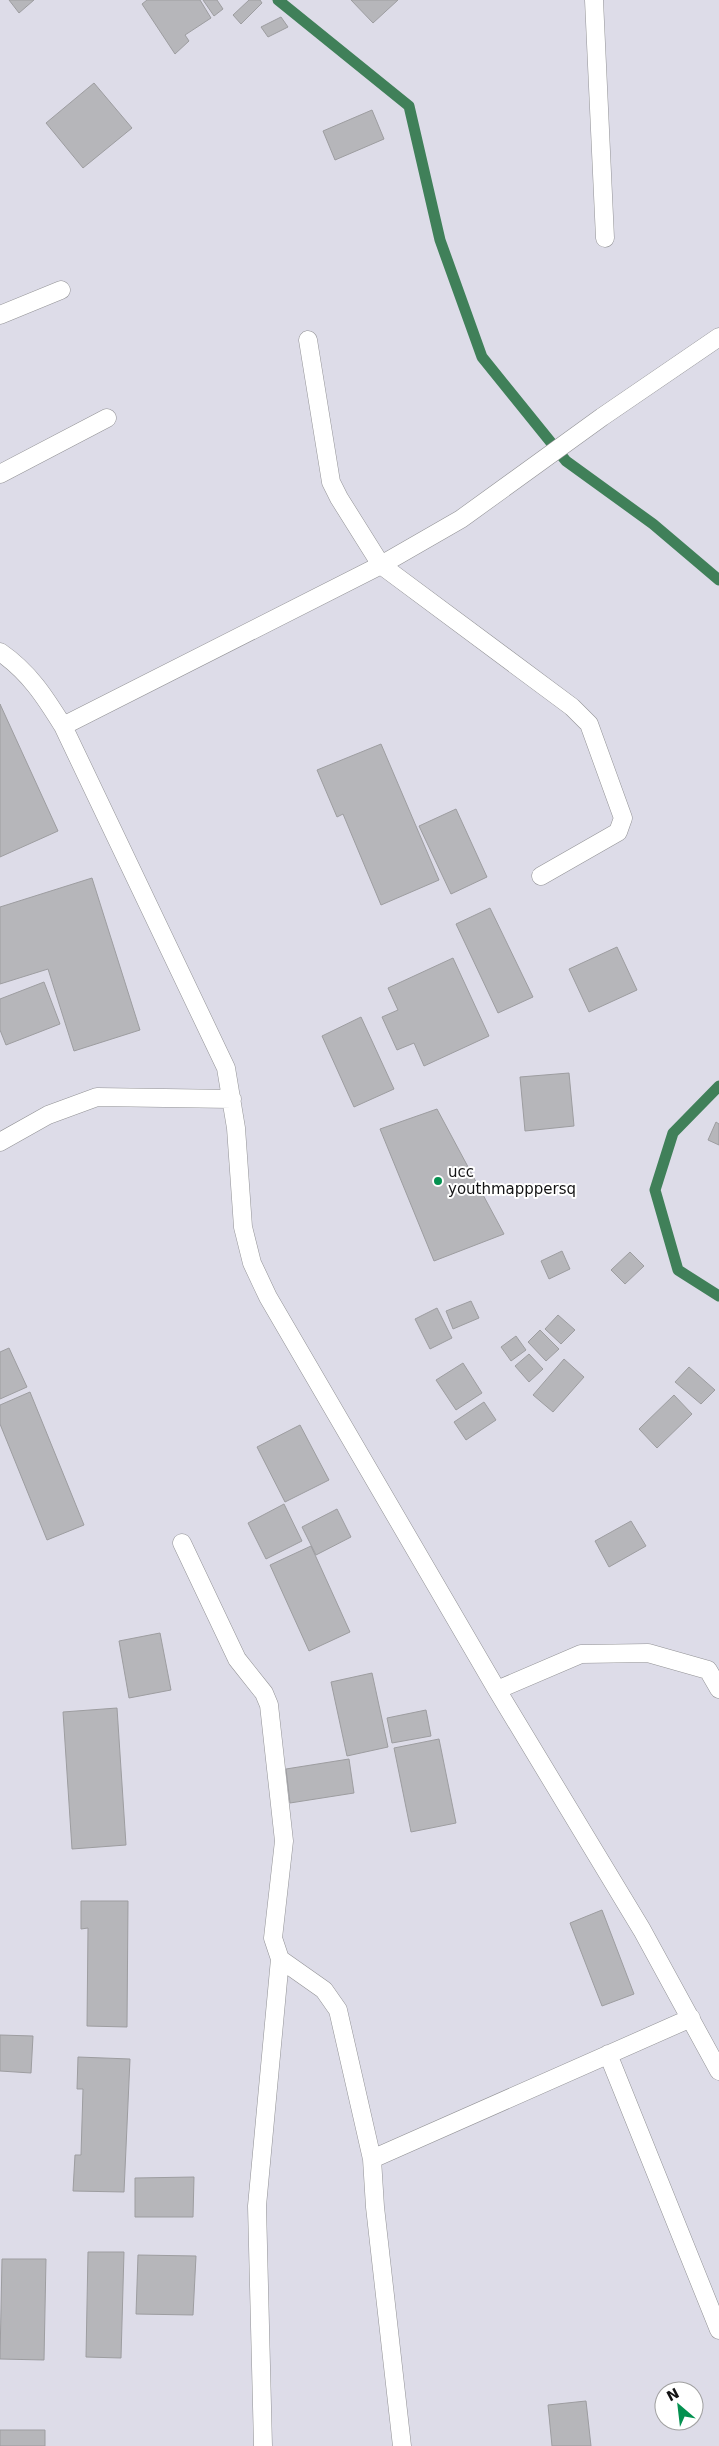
<svg xmlns="http://www.w3.org/2000/svg" width="719" height="2446" font-family="'DejaVu Sans',sans-serif">
<rect width="100%" height="100%" fill="#e9e9ec"/>
<!-- built -->
<path fill="#dddce8" fill-rule="evenodd" d="M0 0H719V2446H0ZM664 2391H694V2421H664Z"/>
<g fill="none" stroke-linecap="round" stroke-linejoin="round">
<!-- stream -->
<path stroke="#408059" stroke-width="11" d="M278 0 409 106 440 240 482 357 566 461 653 524 719 580
M719 1086 673 1133 655 1190 678 1270 719 1296"/>
</g>
<!-- building -->
<path fill="#b6b6ba" stroke="#9d9da0" d="M9 0H34L19 13Z
M147 0H200L211 18 185 35 189 41 175 54 142 4Z
M203 0H217L223 9 214 16Z
M249 0H260L262 3 241 24 233 15Z
M351 0H398L373 23Z
M281 17 288 27 268 37 261 27Z
M94 83 132 128 83 168 46 123Z
M372 110 384 139 335 160 323 131Z
M0 704 58 831 0 857Z
M381 744 439 880 381 905 343 814 337 817 317 770Z
M456 809 487 877 451 894 419 826Z
M92 878 140 1030 74 1051 48 969 0 984V907Z
M490 908 533 997 498 1013 456 924Z
M617 947 637 990 589 1012 569 969Z
M453 958 489 1036 424 1066 414 1043 397 1050 382 1017 398 1010 388 988Z
M44 982 60 1024 6 1045 0 1030V999Z
M361 1017 394 1089 354 1107 322 1036Z
M569 1073 574 1126 525 1131 520 1077Z
M437 1109 504 1234 434 1261 380 1129Z
M716 1122 719 1124V1145L708 1140Z
M562 1251 570 1269 549 1279 541 1261Z
M630 1252 644 1266 625 1284 611 1270Z
M471 1301 479 1318 453 1329 446 1311Z
M437 1308 452 1338 430 1349 415 1319Z
M558 1315 575 1330 561 1344 545 1329Z
M540 1330 559 1349 546 1361 528 1342Z
M516 1336 526 1350 511 1361 501 1347Z
M9 1348 27 1387 0 1399V1352Z
M529 1354 543 1369 529 1382 515 1366Z
M564 1359 584 1377 553 1412 533 1395Z
M463 1363 482 1393 456 1410 436 1380Z
M689 1367 715 1390 701 1404 675 1382Z
M30 1392 84 1525 47 1540 0 1424V1405Z
M674 1395 692 1414 657 1448 639 1429Z
M484 1402 496 1420 466 1440 454 1422Z
M300 1425 329 1480 285 1502 257 1447Z
M284 1504 302 1541 266 1559 248 1523Z
M337 1509 351 1537 316 1555 302 1527Z
M631 1521 646 1546 609 1567 595 1541Z
M311 1546 350 1632 309 1651 270 1565Z
M160 1633 171 1690 129 1698 119 1641Z
M372 1673 388 1747 347 1756 331 1682Z
M117 1708 126 1845 72 1849 63 1712Z
M426 1710 431 1736 392 1743 387 1718Z
M439 1739 456 1823 411 1832 394 1748Z
M349 1759 354 1793 290 1803 286 1769Z
M81 1901H128L127 2027 87 2026 88 1928 81 1929Z
M602 1910 634 1994 602 2006 570 1923Z
M0 2035 33 2036 31 2073 0 2071Z
M78 2057 130 2059 124 2192 73 2191 75 2155H81L83 2089H77Z
M194 2177 193 2217H135V2178Z
M88 2252H124L121 2358 86 2357Z
M138 2255 196 2256 193 2315 136 2314Z
M2 2259H46L44 2360 0 2359Z
M586 2401 591 2446H552L548 2405Z
M0 2430H45V2446H0Z"/>
<g fill="none" stroke-linecap="round" stroke-linejoin="round">
<!-- service casing -->
<g stroke="#929295" stroke-width="19">
<path id="service" d="M594 0 605 238
M0 315 61 290
M308 340 331 482 339 498 381 565 572 707 589 724 623 818 618 832 541 876
M0 474 107 418
M0 652C29 672 45 697 63 726L226 1068 236 1128 243 1227 252 1263 268 1297 497 1690 642 1930 719 2071
M63 726 381 565 461 519 602 417 719 337
M0 1142 48 1115 97 1097 232 1099
M182 1543 237 1659 264 1693 269 1705 284 1841 273 1938 280 1959 324 1990 338 2010 372 2159 375 2207 402 2446
M497 1690 581 1654 648 1653 708 1670 719 1689
M608 2054 719 2330
M372 2159 691 2018
M263 2446 257 2206 280 1959"/>
</g>
<!-- service -->
<use href="#service" stroke="#fff" stroke-width="18"/>
</g>
<!-- markers -->
<circle fill="#049150" stroke="#fff" stroke-width="2" cx="438" cy="1181" r="5"/>
<g text-anchor="middle" dominant-baseline="central" stroke-width="4" stroke-linejoin="round" paint-order="stroke">
<!-- poi labels -->
<g font-size="15" fill="#131314" stroke="#fff" text-anchor="start">
<text x="448" y="1172">ucc<tspan x="448" dy="17">youthmapppersq</tspan></text>
</g>
</g>
<!-- north arrow -->
<g transform="translate(679 2406) rotate(332)"><circle r="24" fill="#ffffff" stroke="#a1a1a1"/>
<path d="M0-4L9 19L0 12L-9 19Z" fill="#049150"/>
<text y="-8" font-size="14" font-weight="bold" text-anchor="middle" fill="#131314">N</text>
</g>
</svg>
